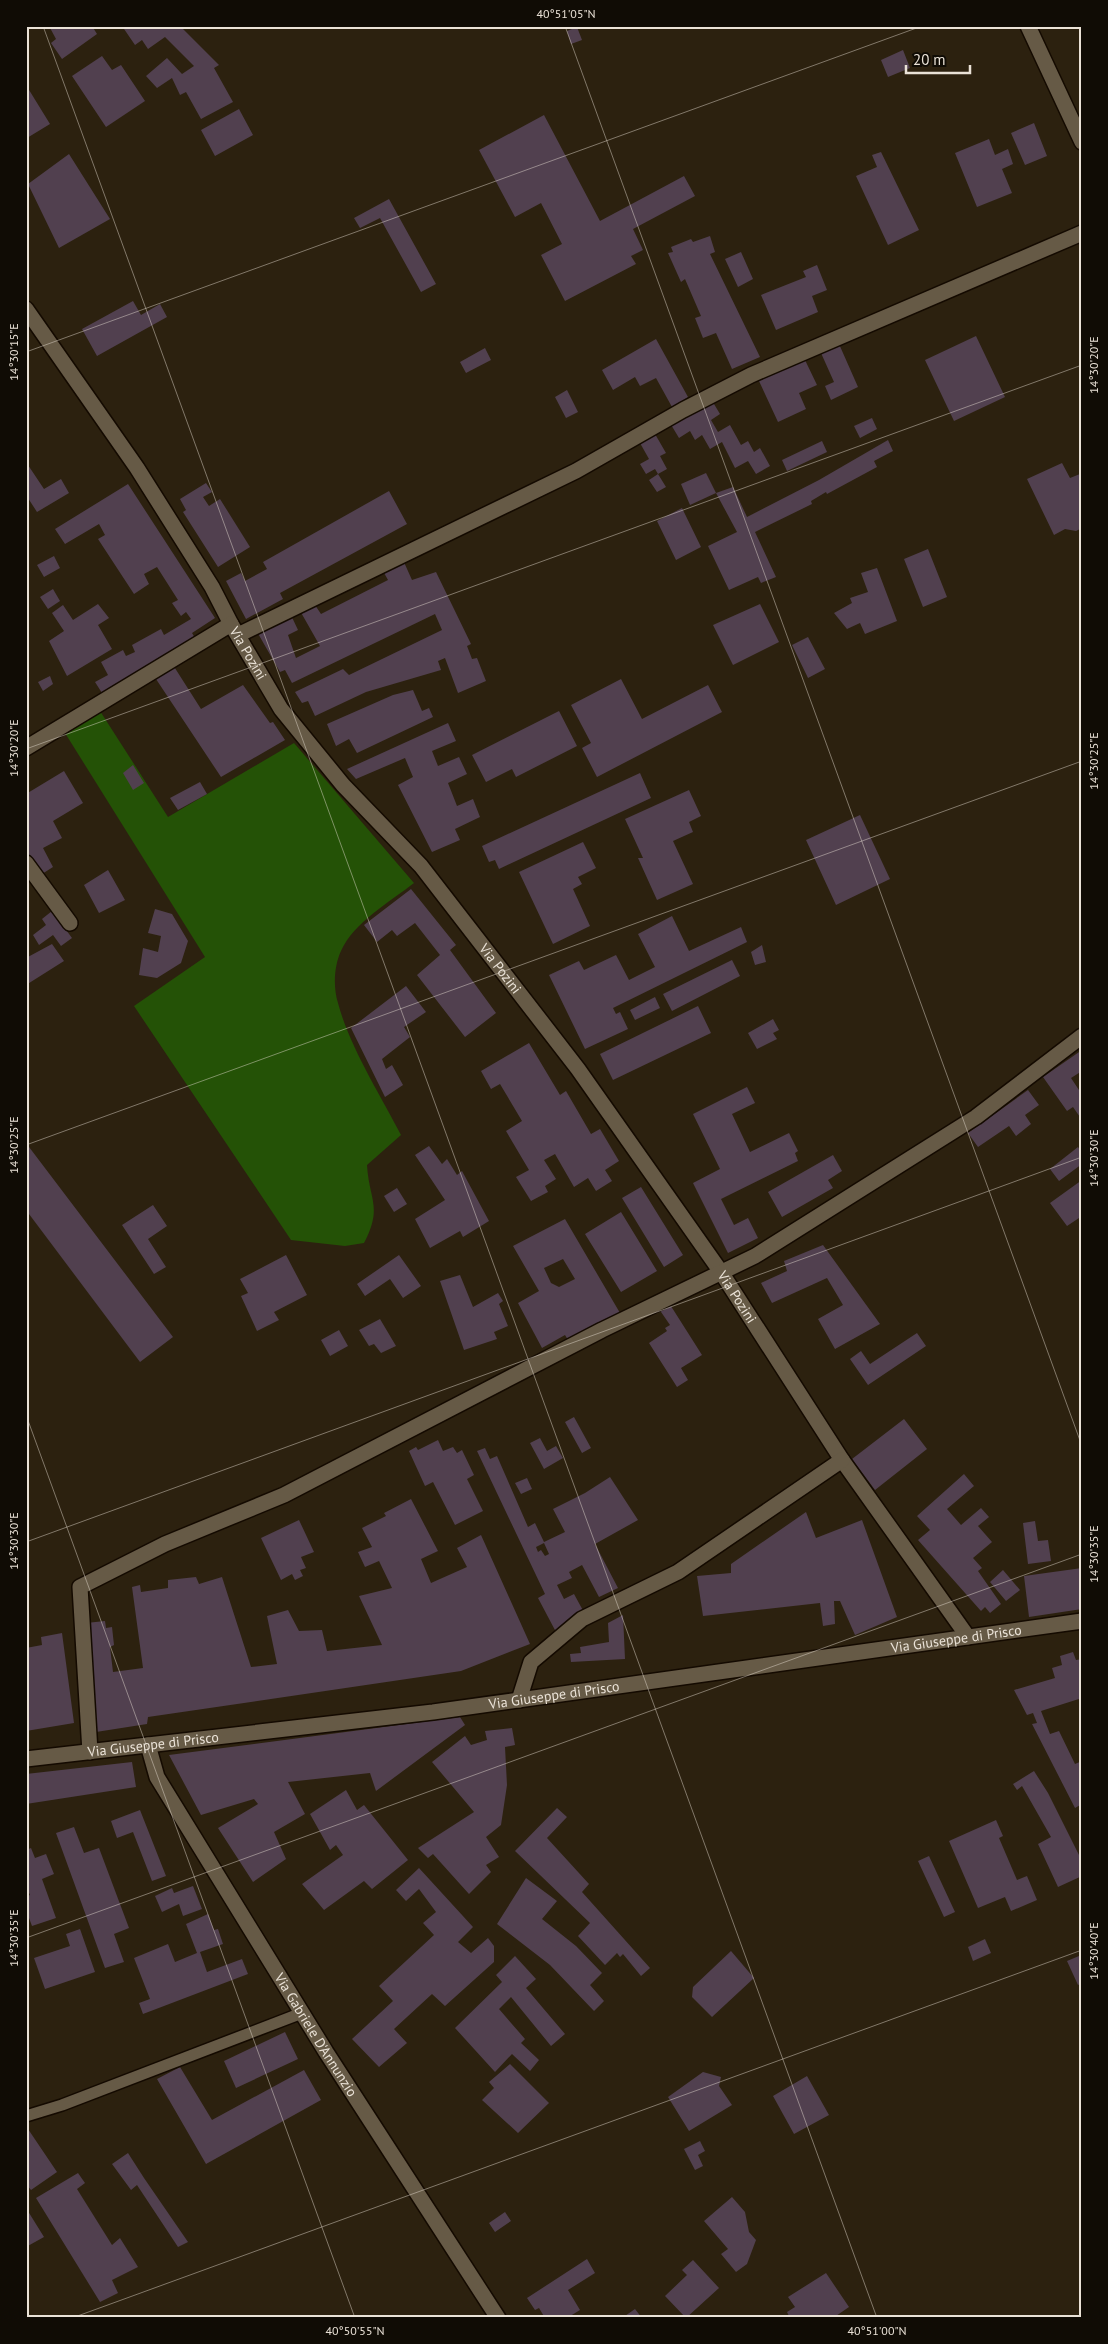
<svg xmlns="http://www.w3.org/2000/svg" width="1108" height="2344" font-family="'PT Sans',sans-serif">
<rect width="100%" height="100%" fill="#2c210f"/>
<!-- green -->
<path fill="#245206" d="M100 711 168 817 294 743 414 883C390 902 354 922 341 951 334 966 333 987 338 1003 350 1048 380 1094 401 1135L367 1165C369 1200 383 1207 364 1243L345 1246 291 1240 134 1006 205 957 65 733Z"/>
<!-- building -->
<path fill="#51404f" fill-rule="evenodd" d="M49 26H92L97 34 62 59 51 43 56 39Z
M122 26H180L219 65 214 68 233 102 201 119 186 92 180 95 172 78 157 88 146 76 167 58 182 74 194 66 165 37 148 49 142 40 135 45Z
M577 27 582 40 571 44 567 31Z
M903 50 910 68 888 77 881 60Z
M102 56 112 70 121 65 145 101 106 127 72 76Z
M26 85 50 124 27 138 26 136Z
M239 109 253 135 215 156 201 130Z
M544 115 600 221 684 176 695 196 633 229 643 250 631 256 636 264 565 301 541 255 562 244 541 203 515 217 479 150Z
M1034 123 1047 156 1025 165 1011 133Z
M989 139 995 155 1008 149 1013 164 1002 169 1012 193 977 207 955 153Z
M881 152 919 230 888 245 856 176 877 167 872 155Z
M69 154 110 219 59 248 28 184Z
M389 199 436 284 421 292 380 218 360 228 354 218Z
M710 236 715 252 710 254 760 357 732 369 716 333 703 338 695 318 701 316 685 279 681 282 668 253 673 252 671 247 691 239 693 242Z
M741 252 753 279 738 287 725 259Z
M817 265 827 290 812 296 818 312 776 330 761 295 806 277 803 271Z
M133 301 141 315 160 304 167 317 97 356 82 329Z
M976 336 1005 397 954 421 925 360Z
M656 339 688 397 672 407 656 378 640 386 635 377 613 390 602 370Z
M839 344 858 387 831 400 825 386 834 382 821 353Z
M485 348 491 360 466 373 460 362Z
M805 360 817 385 799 393 806 409 778 422 759 381 775 370Z
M567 390 578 412 566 418 555 397Z
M711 399 720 414 711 420 718 432 730 425 741 445 748 441 754 452 760 448 770 466 756 474 748 461 735 468 722 442 710 449 702 435 695 440 690 431 679 438 670 423Z
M872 418 877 429 860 438 854 426Z
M655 434 666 453 660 456 667 469 658 474 666 487 657 492 649 480 658 474 655 469 646 474 640 464 649 459 640 443Z
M888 440 893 451 874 461 877 467 827 494 826 492 811 501 812 504 755 532 776 577 761 583 758 577 729 590 708 546 737 532 716 493 733 487 747 517 819 480Z
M822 441 827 452 787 471 782 460Z
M26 462 44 489 61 479 69 493 37 512 26 495Z
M1062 463 1070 478 1080 474 1082 478V528L1076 531 1065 529 1054 535 1027 479Z
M706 473 716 493 690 505 681 484Z
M206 483 212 492 203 497 209 506 220 499 250 547 218 567 183 512 186 510 180 499Z
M128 484 215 618 192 633 195 638 102 693 95 682 108 675 101 662 123 650 126 656 135 652 132 645 161 629 164 635 191 619 186 612 181 616 172 603 178 600 157 567 144 574 149 584 134 594 98 539 105 535 99 524 65 544 55 529Z
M389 491 407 524 280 593 283 599 246 619 226 581 241 573 245 581 267 569 263 562Z
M682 508 701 547 676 560 657 521Z
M928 549 947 597 923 607 904 559Z
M54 556 60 568 44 577 37 565Z
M403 560 412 580 436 572 471 644 467 646 472 659 477 658 486 681 458 693 445 658 438 661 441 670 366 692 315 716 308 701 302 703 295 692 343 669 349 675 442 630 435 614 292 683 285 670 280 672 256 630 290 613 298 630 288 635 296 658 320 646 299 609 313 602 321 614 388 580 383 571Z
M877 568 897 621 865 634 860 623 847 629 834 613 852 603 850 598 868 592 861 573Z
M53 589 60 601 48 609 40 597Z
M98 604 109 618 98 625 112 649 67 676 49 641 64 631 52 613 63 605 73 620Z
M760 604 779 642 733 665 713 625Z
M808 637 825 669 808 678 792 645Z
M173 665 201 709 243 685 270 723 273 722 285 740 221 777 154 676Z
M50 676 53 684 43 691 38 682Z
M621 679 642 719 708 685 722 712 597 777 582 748 591 743 571 705Z
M413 690 422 711 429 708 433 717 357 753 349 739 336 746 327 724 393 695Z
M559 711 577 746 516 777 512 769 486 782 472 755Z
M448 723 456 741 432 751 438 766 459 757 467 774 448 783 457 806 473 799 480 817 455 829 460 840 432 852 398 785 413 777 405 758 356 779 347 769Z
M133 765 144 783 133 790 123 773Z
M64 771 83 803 53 821 62 838 43 848 53 867 42 874 26 850V794Z
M640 773 651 798 499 869 495 860 489 862 482 846Z
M200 782 207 794 178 810 170 798Z
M689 790 701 816 689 822 693 832 673 841 693 884 657 900 638 858H643L625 819Z
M860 815 890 879 836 905 806 840Z
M583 842 596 868 578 877 582 884 573 889 590 926 553 944 519 872Z
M108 870 125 900 99 913 84 885Z
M411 889 456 945 450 950 496 1013 465 1037 417 975 440 955 415 923 397 936 392 930 377 942 364 925Z
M155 909 172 914 188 941 181 963 157 978 139 975 143 948 158 952 161 936 148 933Z
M52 911 72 938 61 946 53 935 39 945 33 935 46 925 42 919Z
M672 916 689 951 741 927 747 942 613 1008 616 1014 620 1012 628 1029 585 1049 549 975 579 961 584 970 616 955 629 980 655 967 638 934Z
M52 944 64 961 26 985V958Z
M762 945 766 962 755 965 751 952Z
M732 960 740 976 672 1011 663 994Z
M406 986 426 1012 404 1027 410 1037 382 1059 386 1069 392 1065 403 1085 385 1097 351 1028Z
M655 997 660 1008 635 1020 630 1010Z
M698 1006 711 1033 613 1080 600 1054Z
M773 1019 779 1030 773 1033 777 1039 757 1049 748 1033Z
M529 1043 560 1095 566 1091 591 1134 600 1129 619 1161 605 1170 612 1181 596 1191 588 1178 574 1187 555 1154 544 1160 556 1179 545 1186 548 1192 531 1201 516 1177 529 1170 506 1131 522 1121 500 1084 491 1089 481 1071Z
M1082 1050V1071L1071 1078 1079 1090 1082 1088V1120L1073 1107 1067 1111 1043 1077Z
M747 1087 755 1103 732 1114 750 1152 789 1133 798 1151 795 1153 798 1161 721 1199 734 1225 748 1218 758 1238 728 1253 693 1183 720 1169 693 1114Z
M1028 1090 1039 1105 1025 1115 1031 1124 1016 1136 1009 1126 978 1147 968 1133Z
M26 1143 173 1337 140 1362 26 1210Z
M429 1146 442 1164 447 1159 457 1175 462 1171 489 1221 463 1237 460 1231 430 1248 415 1219 445 1200 415 1155Z
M1078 1147 1082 1153V1164L1059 1181 1050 1169Z
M833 1155 842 1171 828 1180 833 1188 782 1217 768 1192Z
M1082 1180V1216L1067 1226 1050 1203Z
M641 1187 683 1255 664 1267 622 1198Z
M397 1188 407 1204 394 1212 384 1196Z
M153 1205 167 1226 148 1239 166 1267 154 1274 122 1225Z
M621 1212 657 1271 621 1292 585 1234Z
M565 1219 620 1313 568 1340 565 1335 542 1348 518 1303 539 1291 513 1246ZM563 1259 575 1279 559 1287 551 1283 544 1268Z
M823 1245 880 1324 835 1349 818 1319 843 1305 827 1278 772 1303 761 1283 787 1271 784 1261Z
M286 1255 307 1295 274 1312 279 1320 257 1331 241 1296 248 1293 240 1279Z
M399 1255 421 1286 403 1298 390 1279 365 1296 357 1284Z
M460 1275 473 1307 498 1293 503 1301 499 1304 508 1326 494 1332 497 1339 464 1350 440 1281Z
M669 1303 702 1355 681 1368 688 1380 677 1387 649 1343 667 1331 665 1328 670 1325 659 1309Z
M380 1319 396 1346 381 1353 374 1344 369 1346 359 1330Z
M339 1330 348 1346 330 1356 321 1340Z
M917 1333 926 1346 868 1385 850 1359 861 1351 870 1364Z
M574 1417 591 1448 582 1453 565 1422Z
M904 1419 927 1449 875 1490 852 1459Z
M540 1438 547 1451 556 1446 563 1458 544 1469 530 1443Z
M438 1440 443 1451 453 1447 457 1453 462 1450 474 1475 467 1479 483 1511 455 1525 433 1482 425 1486 409 1451 416 1447 418 1450Z
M485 1448 490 1459 497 1456 528 1527 535 1523 544 1542 565 1532 553 1509 585 1493 610 1477 638 1520 595 1544 618 1588 599 1597 582 1565 569 1572 572 1578 557 1585 564 1599 574 1594 586 1616 556 1632 538 1598 545 1594 477 1451ZM544 1543 549 1554 545 1556 541 1550 538 1552 536 1547Z
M964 1474 974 1486 947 1509 961 1525 981 1508 989 1517 978 1526 992 1542 973 1558 982 1568 978 1571 1001 1604 990 1613 985 1607 981 1611 918 1540 930 1530 917 1516Z
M527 1478 532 1489 521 1494 515 1483Z
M411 1499 438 1551 421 1559 431 1583 467 1567 457 1548 481 1535 530 1644 461 1671 148 1717 147 1724 96 1732 86 1623 105 1621 106 1628 112 1627 114 1645 110 1647 113 1672 143 1668 132 1587 140 1585 141 1592 168 1588V1580L196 1577 199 1584 222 1577 251 1667 277 1664 267 1616 288 1610 299 1631 322 1630 327 1651 382 1645 359 1596 392 1588 379 1561 365 1567 358 1552 372 1547 362 1528 386 1516 384 1513Z
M806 1512 816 1538 862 1520 897 1617 855 1635 840 1601H834L835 1624 823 1626 820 1603 703 1616 697 1576 731 1573V1564Z
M299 1520 314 1552 301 1557 306 1568 300 1570 303 1576 295 1580 292 1574 281 1580 261 1538Z
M1035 1521 1038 1541 1048 1540 1051 1561 1028 1564 1023 1523Z
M1082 1568V1609L1029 1617 1024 1576Z
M1003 1570 1020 1590 1006 1601 990 1582Z
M623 1615 625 1659 571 1662 570 1654 581 1653 580 1647 609 1642 608 1623Z
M62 1633 74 1723 26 1731V1648L42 1645 41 1637Z
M1073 1652 1076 1660 1082 1659V1698L1041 1711 1050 1734 1059 1731 1075 1764 1082 1761V1804L1075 1808 1032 1724 1037 1723 1033 1713 1027 1715 1014 1690 1055 1678 1052 1668 1062 1665 1060 1656Z
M460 1717 465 1725 376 1791 370 1773 288 1782 305 1814 274 1832 286 1859 253 1882 218 1828 258 1804 254 1799 201 1815 169 1755Z
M512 1728 515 1745 505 1747 507 1785 501 1825 486 1837 499 1857 486 1865 491 1872 469 1894 433 1854 428 1858 418 1848 474 1812 432 1762 465 1736 471 1745 487 1740 485 1731Z
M132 1762 136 1787 26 1804V1774Z
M1034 1771 1048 1793 1082 1861V1876L1058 1887 1038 1844 1051 1837 1022 1786 1017 1790 1013 1784Z
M346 1790 357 1810 364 1805 408 1860 372 1889 364 1881 324 1910 302 1884 343 1855 336 1845 330 1850 310 1814Z
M557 1808 567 1817 547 1838 589 1884 582 1892 650 1968 641 1976 623 1954 620 1957 617 1953 605 1965 578 1936 590 1923 515 1851Z
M140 1810 166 1876 152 1881 133 1832 117 1838 111 1821Z
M996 1820 1003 1836 999 1838 1017 1880 1027 1876 1037 1900 1011 1911 1005 1897 978 1908 949 1841Z
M74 1827 84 1853 99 1848 129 1928 114 1934 124 1962 105 1968 56 1833Z
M31 1848 35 1858 46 1854 54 1874 42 1879 56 1918 32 1926 26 1910V1897L30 1895 26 1886V1850Z
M929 1856 955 1912 944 1917 918 1861Z
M419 1868 473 1927 458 1942 471 1953 488 1938 494 1946V1962L445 2006 432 1994 394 2029 407 2043 379 2067 352 2039 393 2001 379 1986 434 1935 423 1923 436 1912 419 1889 406 1901 396 1890Z
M526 1878 557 1901 542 1919 576 1946 602 1973 590 1985 604 2001 594 2011 550 1965 497 1924Z
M193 1886 202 1909 183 1916 179 1904 162 1912 155 1896 172 1888 174 1893Z
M208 1914 214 1930 218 1929 223 1944 200 1952 207 1972 242 1959 248 1974 143 2014 139 2003 150 1999 134 1958 168 1944 175 1962 197 1953 186 1924Z
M80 1929 95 1972 45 1989 34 1958 70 1946 66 1934Z
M985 1939 991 1953 973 1961 968 1947Z
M731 1951 754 1978 712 2017 692 1997 693 1987Z
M515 1956 536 1979 526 1988 565 2034 551 2046 511 1997 499 2009 525 2039 521 2043 539 2060 530 2071 512 2054 495 2072 455 2028 502 1982 496 1975Z
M1079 1956 1082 1962V1983L1078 1985 1067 1961Z
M285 2032 298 2059 236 2088 224 2061Z
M510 2064 549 2103 518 2133 482 2100 494 2088 489 2082Z
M180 2067 212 2120 304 2070 321 2100 206 2164 157 2079Z
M703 2072 721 2077 719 2086 732 2105 689 2131 668 2097Z
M807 2076 829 2115 794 2134 773 2096Z
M28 2129 57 2172 31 2190 26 2184Z
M700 2141 705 2151 698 2155 703 2166 695 2170 684 2149Z
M128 2153 144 2178 188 2242 178 2247 137 2185 131 2190 112 2164Z
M78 2173 85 2183 77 2189 112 2245 120 2238 138 2267 112 2280 118 2293 100 2302 36 2198Z
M732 2197 745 2212 749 2232 756 2240 747 2264 736 2272 721 2254 728 2249 704 2221Z
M26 2208 44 2237 26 2247Z
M505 2212 511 2221 495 2232 489 2223Z
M587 2259 595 2273 568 2290 580 2310 567 2318H545L539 2308 535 2310 527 2298Z
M693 2260 719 2288 686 2318 665 2296 687 2275 682 2270Z
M826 2273 849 2307 833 2318H790L787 2312 795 2307 788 2297Z
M635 2309 642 2318H622Z"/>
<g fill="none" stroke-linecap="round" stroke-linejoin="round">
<!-- lane casing -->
<g stroke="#140a00" stroke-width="14">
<path id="lane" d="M26 2116 62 2105 302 2013"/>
</g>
<!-- street casing -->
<g stroke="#140a00" stroke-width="18">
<g id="street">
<path d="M1028 26 1082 142"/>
<path id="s1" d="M26 309 137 468 212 587 231 624 281 709 343 785 421 866 578 1069 721 1272 842 1460 968 1637"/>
<path d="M238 635 576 471 683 410 751 375 1082 233"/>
<path d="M26 748 231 624"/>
<path d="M26 863 70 923"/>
<path d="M519 1700 531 1662 582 1619 678 1572 842 1460"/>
<path id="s2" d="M148 1745 157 1777 326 2052 498 2318"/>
<path d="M90 1752 80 1587 165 1544 284 1495 602 1330 755 1256 976 1117 1082 1036"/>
</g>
</g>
<!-- secondary casing -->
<g stroke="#140a00" stroke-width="18">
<g id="secondary">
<path id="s3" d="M26 1759 433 1712 1082 1621"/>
</g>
</g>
<!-- lane -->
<use href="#lane" stroke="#665a46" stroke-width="11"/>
<!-- street -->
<use href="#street" stroke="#665a46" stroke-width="15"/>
<!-- secondary -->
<use href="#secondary" stroke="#665a46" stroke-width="15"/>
</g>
<!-- ticks -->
<path fill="none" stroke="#eae2d7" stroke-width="1" stroke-opacity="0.45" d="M43 26 877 2318M565 26 1082 1446M26 352 922 26M26 749 1082 365M26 1145 1082 761M26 1415 355 2318M26 1542 1082 1157M26 1938 1082 1554M72 2318 1082 1950"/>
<g text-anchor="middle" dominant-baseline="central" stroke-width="4.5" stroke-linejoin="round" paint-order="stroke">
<!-- street labels -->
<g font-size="14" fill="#eae2d7" stroke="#100c05">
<text stroke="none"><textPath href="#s1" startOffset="410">Via Pozini</textPath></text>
<text stroke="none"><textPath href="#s1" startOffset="815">Via Pozini</textPath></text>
<text stroke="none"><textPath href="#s1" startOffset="1220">Via Pozini</textPath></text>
<text stroke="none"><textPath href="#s3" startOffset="938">Via Giuseppe di Prisco</textPath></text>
<text stroke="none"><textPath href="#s3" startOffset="532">Via Giuseppe di Prisco</textPath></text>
<text stroke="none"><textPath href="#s3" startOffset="128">Via Giuseppe di Prisco</textPath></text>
<text stroke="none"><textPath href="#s2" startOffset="336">Via Gabriele D'Annunzio</textPath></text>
</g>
</g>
<!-- border -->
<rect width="1108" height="2344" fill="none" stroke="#100c05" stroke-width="55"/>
<!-- scale -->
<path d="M906 65v8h64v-8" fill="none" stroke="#eae2d7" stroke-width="2.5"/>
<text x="913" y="65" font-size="15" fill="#eae2d7" stroke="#100c05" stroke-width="4" paint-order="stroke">20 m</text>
<rect x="28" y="28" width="1052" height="2288" fill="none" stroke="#eae2d7" stroke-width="2"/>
<g font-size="12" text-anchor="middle" fill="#eae2d7">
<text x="566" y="18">40°51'05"N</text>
<text transform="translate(14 352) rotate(-90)" y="4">14°30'15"E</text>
<text transform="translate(1094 365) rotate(-90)" y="4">14°30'20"E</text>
<text transform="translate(14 748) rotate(-90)" y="4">14°30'20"E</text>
<text transform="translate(1094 761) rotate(-90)" y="4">14°30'25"E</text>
<text transform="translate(14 1145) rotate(-90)" y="4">14°30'25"E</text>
<text transform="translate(1094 1158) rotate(-90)" y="4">14°30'30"E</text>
<text transform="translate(14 1541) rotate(-90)" y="4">14°30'30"E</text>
<text transform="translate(1094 1554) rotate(-90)" y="4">14°30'35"E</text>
<text transform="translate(14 1938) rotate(-90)" y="4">14°30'35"E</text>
<text transform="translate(1094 1951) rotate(-90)" y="4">14°30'40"E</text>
<text x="355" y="2335">40°50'55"N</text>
<text x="877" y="2335">40°51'00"N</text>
</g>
</svg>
